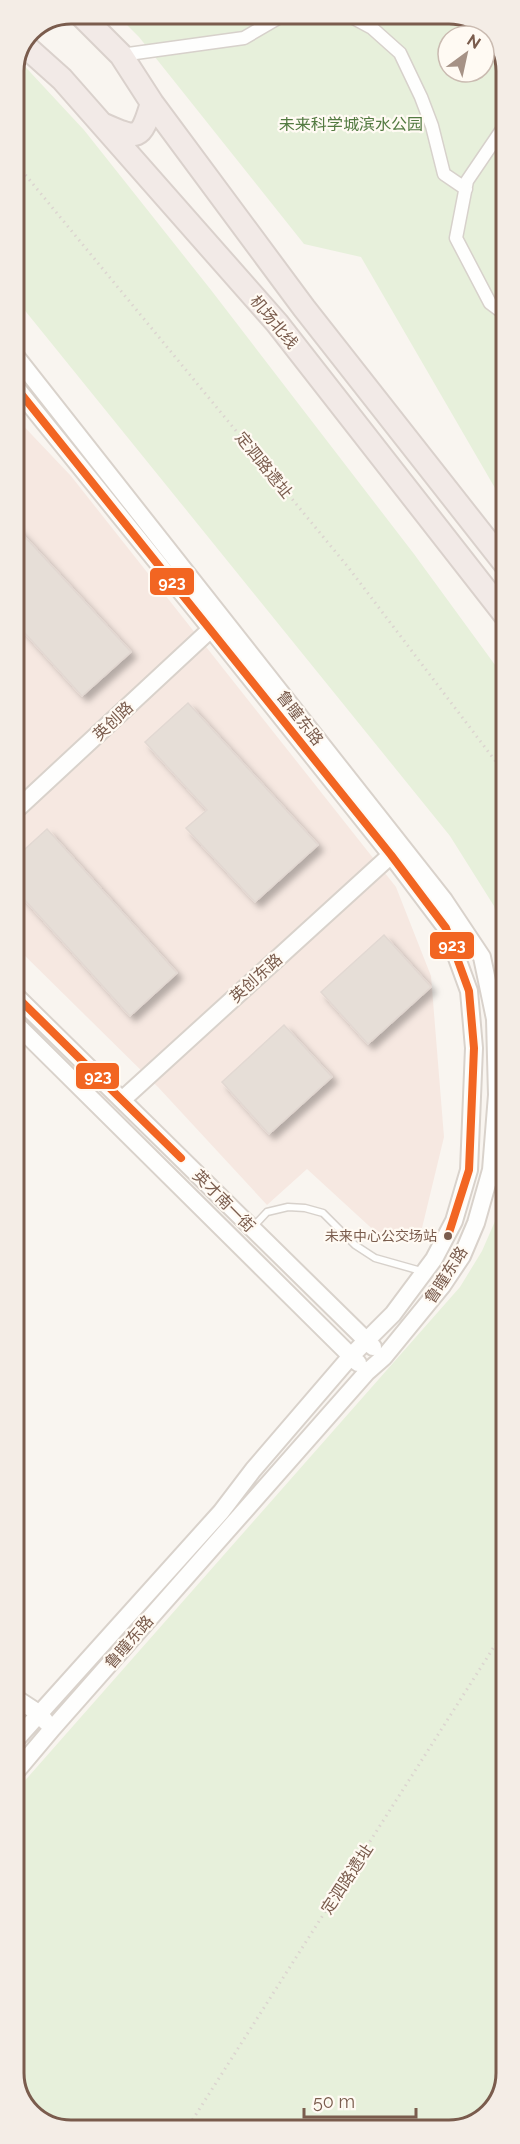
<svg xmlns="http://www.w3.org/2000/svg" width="520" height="2144" font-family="Raleway,'Noto Sans SC',sans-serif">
<defs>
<filter id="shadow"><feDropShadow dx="5.5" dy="5.5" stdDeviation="3" flood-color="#0004"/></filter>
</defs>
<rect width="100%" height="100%" fill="#f9f5f0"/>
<!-- commercial -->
<path fill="#f6e8e1" d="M14 416 71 476 396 887 431 976 444 1137 422 1228 380 1236 307 1169 267 1205 158 1087 14 945Z"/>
<!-- green -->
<path fill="#e7f0db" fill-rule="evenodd" d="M116 14H456L489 30 505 60 506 507 361 257 304 244 139 37ZM448 36H484V72H448Z
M18 59 84 130 211 290 414 554 506 680V947L494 906 450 836 14 297V71Z
M506 1038V2073L492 2111 460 2129 64 2130 33 2116 15 2084 14 1793 460 1287 482 1251 496 1219Z"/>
<!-- building -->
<path fill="#e6ded7" stroke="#e2d8d2" stroke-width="1.5" filter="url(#shadow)" d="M14 525 131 652 82 696 14 621Z
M188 703 318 845 255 902 186 828 207 810 145 742Z
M47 829 177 973 130 1016 14 888V859Z
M384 935 431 987 368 1044 321 992Z
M284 1025 332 1077 269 1134 222 1082Z"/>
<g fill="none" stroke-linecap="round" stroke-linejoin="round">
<!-- lane casing -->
<g stroke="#d7d1cb" stroke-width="9">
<path id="lane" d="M254 1226 267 1212 288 1207 305 1208 323 1213 355 1245 375 1258 421 1271"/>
</g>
<!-- street casing -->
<g stroke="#d7d1cb" stroke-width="15">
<path id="street" d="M346 14 372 28 400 53 421 97 432 126 444 174 466 189
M121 55 244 38 285 14
M505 125 467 181 456 238 490 303 506 315"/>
</g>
<!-- secondary casing -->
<g stroke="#d9d2cb" stroke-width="20">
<path id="secondary" d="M14 354 444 900 482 957 495 1019 497 1095 491 1170 476 1223 462 1256 442 1286 384 1357 367 1372 52 1729 14 1774
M14 385 211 629 391 855 446 928 469 991 474 1048 469 1170 454 1221 434 1259 393 1314 351 1356 253 1470 221 1512 14 1742
M14 812 211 629
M14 994 373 1347
M14 1022 358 1363
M122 1100 391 855
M14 1697 40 1714 46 1722"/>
</g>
<!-- highway casing -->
<g stroke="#dad1cc" stroke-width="26">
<path id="highway" d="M80 14 121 55 152 103 304 308 506 565
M24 45 62 79 277 323 506 616
M104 125C138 140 141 140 152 103"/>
</g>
<!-- path -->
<path stroke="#dcd5d0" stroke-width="3" stroke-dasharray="1.5 4.5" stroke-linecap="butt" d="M14 161 348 567 506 775
M186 2130 506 1628"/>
<!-- lane -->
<use href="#lane" stroke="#fefefd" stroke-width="6"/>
<!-- street -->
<use href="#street" stroke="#fefefd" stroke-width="12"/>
<!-- secondary -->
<use href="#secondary" stroke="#fefefd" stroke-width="16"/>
<!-- highway -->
<use href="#highway" stroke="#f2eae7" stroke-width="22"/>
<!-- bus-1 casing -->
<g stroke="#fffaf3" stroke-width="12">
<path id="bus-1" d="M14 385 391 855 446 928 469 991 474 1048 469 1170 448 1236
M14 994 181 1158"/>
</g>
<!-- bus-1 -->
<use href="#bus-1" stroke="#f26522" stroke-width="8"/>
</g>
<!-- markers -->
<circle fill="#7a5c4d" stroke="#fffaf3" stroke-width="2" cx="448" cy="1236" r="5"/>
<g text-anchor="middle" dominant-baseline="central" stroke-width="4.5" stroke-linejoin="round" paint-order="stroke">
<!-- bus labels -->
<g font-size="14" fill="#7a5c4d" stroke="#fffaf3" text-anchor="end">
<text x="437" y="1236">未来中心公交场站</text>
</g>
<!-- park labels -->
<g font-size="16" fill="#537a41" stroke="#fffaf3">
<text x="351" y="124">未来科学城滨水公园</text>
</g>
<!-- street labels -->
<g font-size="16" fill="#7a5c4d" stroke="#fffaf3">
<text transform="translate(274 322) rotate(50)">机场北线</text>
<text transform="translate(264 465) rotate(51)">定泗路遗址</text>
<text transform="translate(300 718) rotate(52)">鲁瞳东路</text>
<text transform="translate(113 721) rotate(-43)">英创路</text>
<text transform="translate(256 978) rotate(-42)">英创东路</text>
<text transform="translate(224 1201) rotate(45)">英才南一街</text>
<text transform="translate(446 1275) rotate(-57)">鲁瞳东路</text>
<text transform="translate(129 1642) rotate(-49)">鲁瞳东路</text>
<text transform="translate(347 1879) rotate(-57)">定泗路遗址</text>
</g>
</g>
<!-- crop -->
<path d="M0 0H520V2144H0ZM71 24H449A47 47 0 0 1 496 71V2073A47 47 0 0 1 449 2120H71A47 47 0 0 1 24 2073V71A47 47 0 0 1 71 24Z" fill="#f4ede6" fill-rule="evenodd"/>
<path fill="none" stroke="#7a5c4d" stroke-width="3" d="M71 24H449A47 47 0 0 1 496 71V2073A47 47 0 0 1 449 2120H71A47 47 0 0 1 24 2073V71A47 47 0 0 1 71 24Z"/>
<g stroke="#fffaf3" stroke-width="2">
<rect x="149" y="567" width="46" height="29" rx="6" fill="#f26522"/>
<rect x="429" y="931" width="46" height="29" rx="6" fill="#f26522"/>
<rect x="75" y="1062" width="45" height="28" rx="6" fill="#f26522"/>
</g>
<g font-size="16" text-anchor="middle" font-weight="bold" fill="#fff">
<text x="172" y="588">923</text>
<text x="452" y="951">923</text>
<text x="98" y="1082">923</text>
</g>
<!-- north arrow -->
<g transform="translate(466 54) rotate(33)"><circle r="28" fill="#fffaf3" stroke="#cabbb1" stroke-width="1.5"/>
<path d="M0-4.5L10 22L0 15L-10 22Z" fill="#a69286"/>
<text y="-9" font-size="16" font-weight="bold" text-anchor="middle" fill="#7a5c4d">N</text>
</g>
<!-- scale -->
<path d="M304 2108v9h112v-9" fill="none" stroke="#7a5c4d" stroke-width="3"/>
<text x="313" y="2108" font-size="18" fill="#7a5c4d" stroke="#fffaf3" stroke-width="4.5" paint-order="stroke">50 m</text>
</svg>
